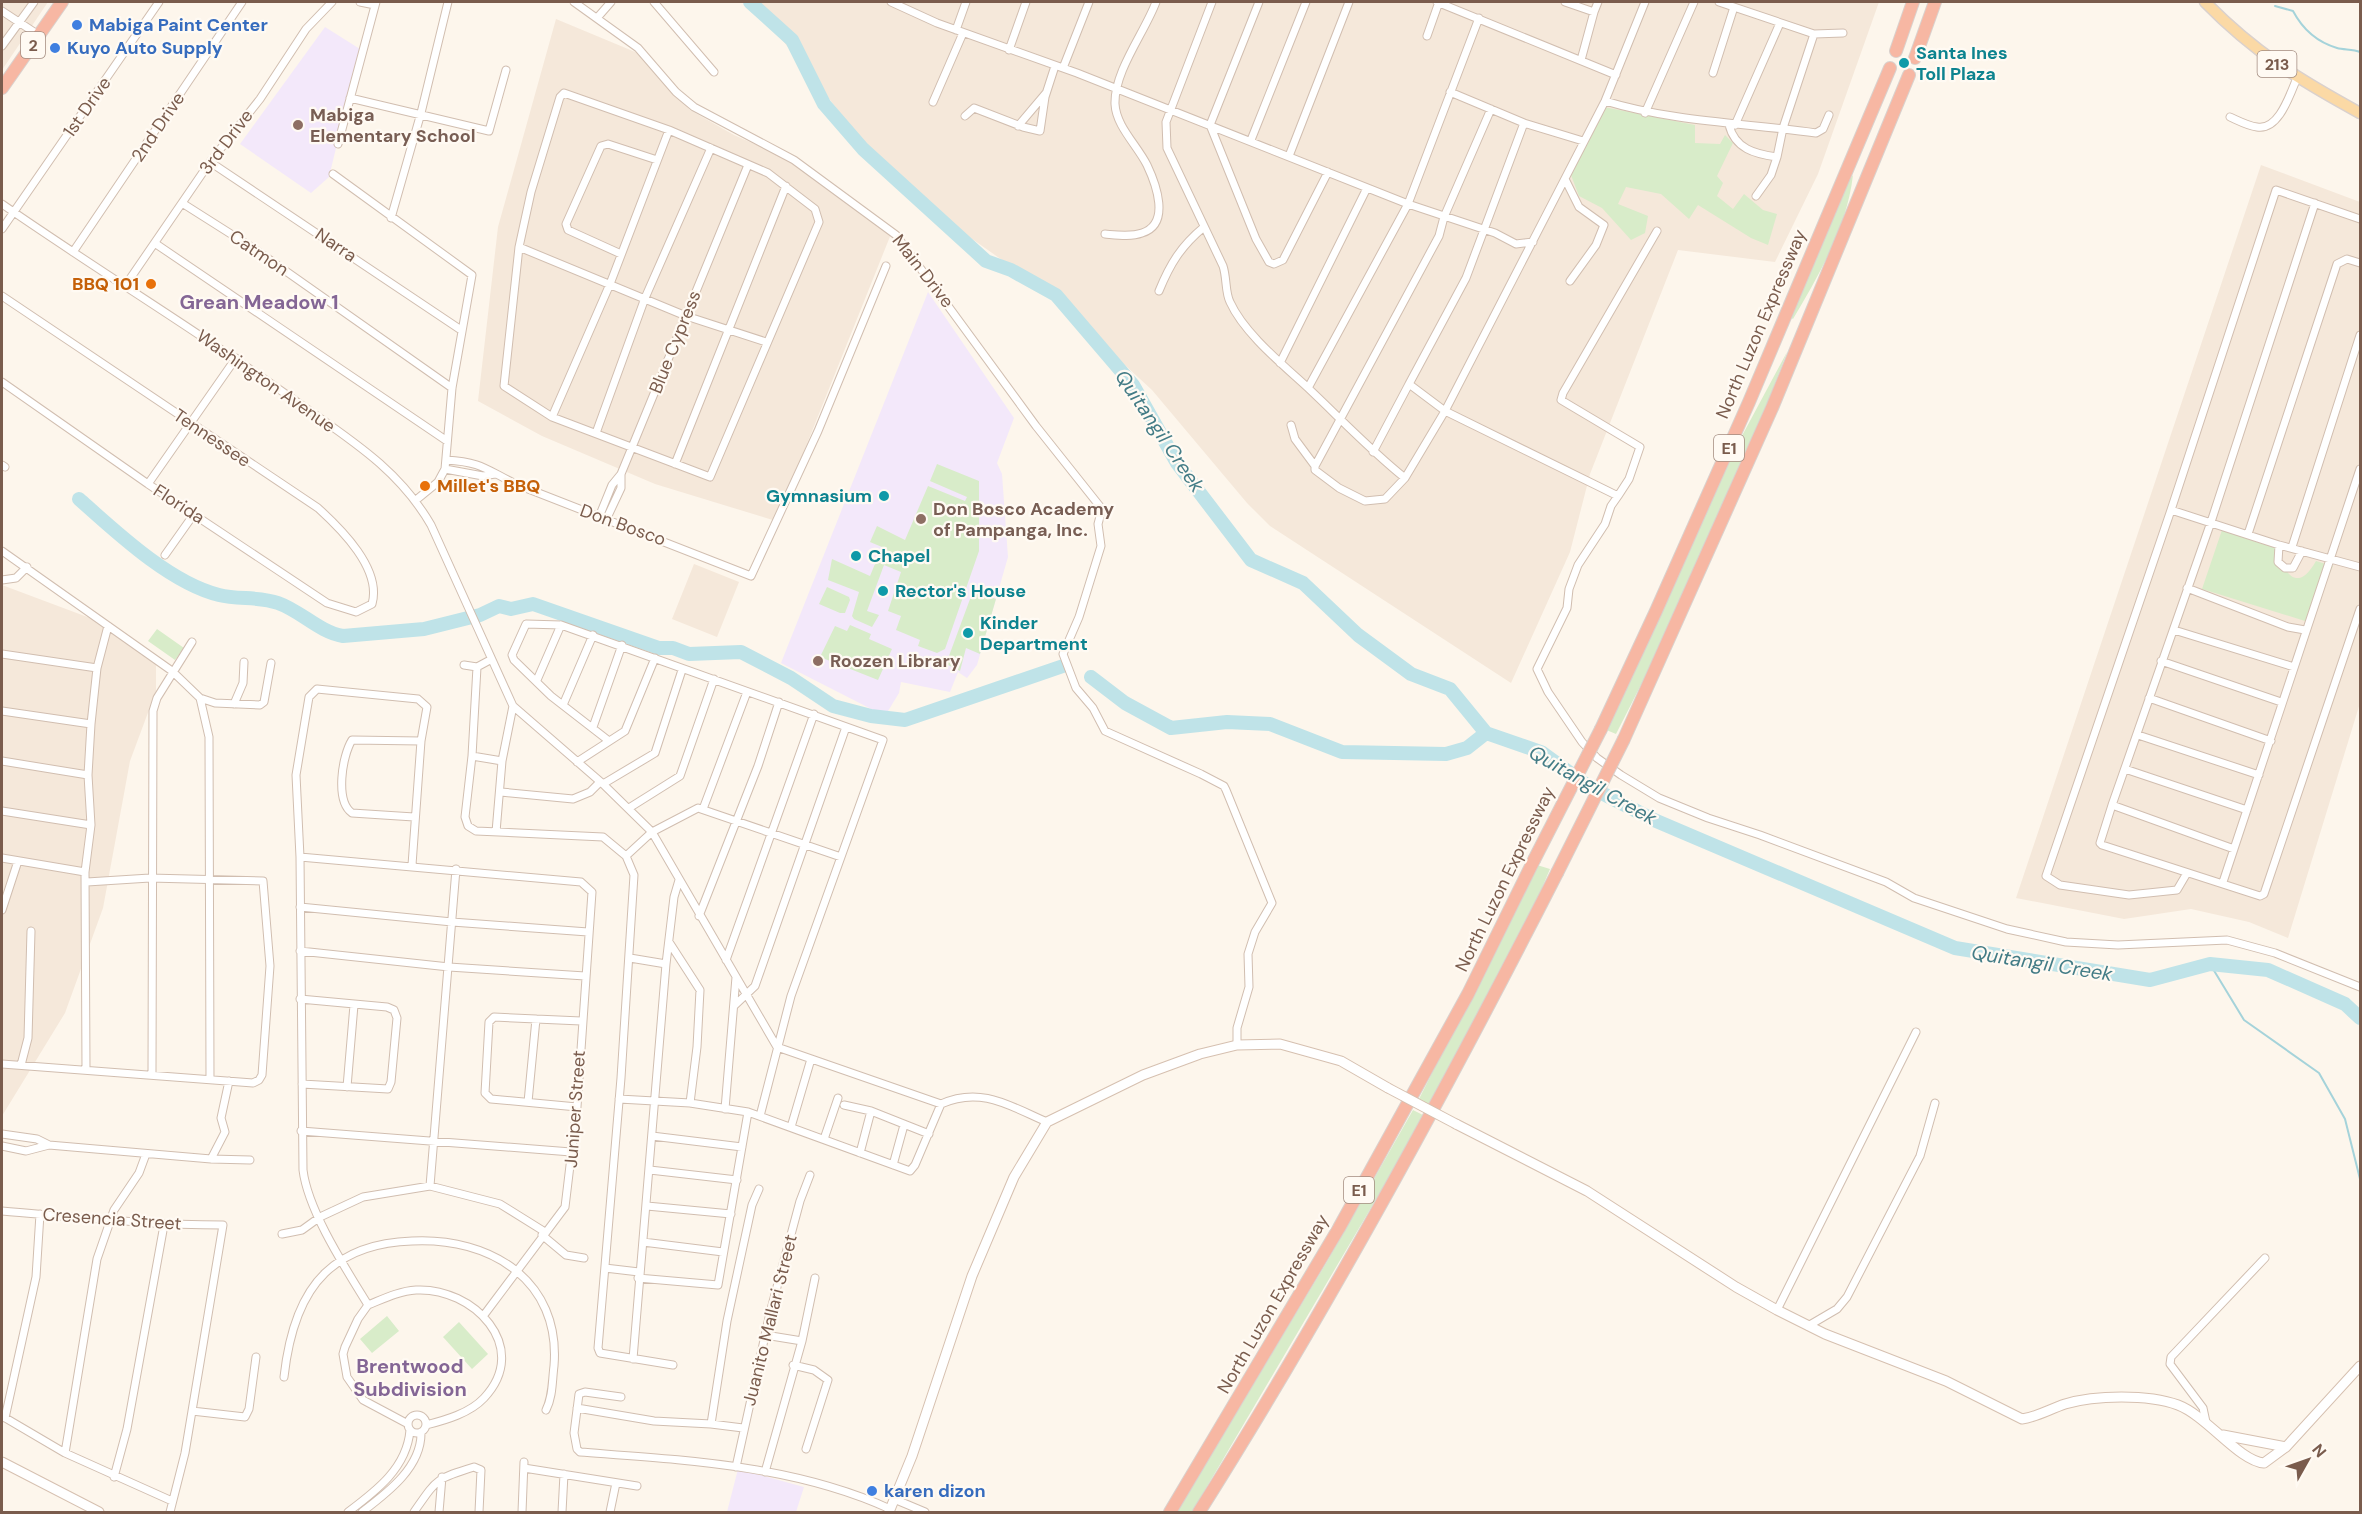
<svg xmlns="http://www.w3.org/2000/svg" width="2362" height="1514" font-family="'DM Sans',sans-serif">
<rect width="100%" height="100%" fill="#fdf6ec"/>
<!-- residential -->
<path fill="#f5e8da" d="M2 2H48L2 70Z
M752 2H1879L1818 174 1775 262 1678 250 1590 474 1570 552 1511 683 1270 526 1247 503 1152 390 1039 286 914 198 861 139Z
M556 19 640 54 690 110 734 135 793 161 891 234 776 521 655 484 542 436 478 401 498 227Z
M2261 165 2360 202V703L2288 938 2249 922 2191 909 2124 919 2016 898Z
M694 564 739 582 717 637 672 619Z
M2 585 98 621 156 665V691L130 761 103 908 65 1013 2 1116Z"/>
<!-- education -->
<path fill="#f3e8fa" d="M325 27 360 49 329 177 311 193 240 144Z
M928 292 1014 418 997 463 1002 474 1008 557 977 665 967 678 958 672 950 692 901 682 899 693 885 716 781 663Z
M738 1469 804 1487 796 1512H727Z"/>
<!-- green -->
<path fill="#d8ecc9" d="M1604 107 1695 125V143L1720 144 1725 135 1733 143 1717 176 1723 183 1717 196 1733 209 1744 194 1763 210 1777 214 1768 245 1751 238 1698 205 1689 219 1661 194 1626 187 1618 204 1648 216 1645 233 1631 240 1602 208 1579 196 1569 170Z
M1853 175C1847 227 1819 275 1793 319L1788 316 1835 201Z
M1787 352C1739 481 1679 612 1616 734L1604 729 1729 460Z
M937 464 979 481V551L945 649 937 653 918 646 920 640 896 630 901 616 888 611 901 572 884 565 867 611 879 615 872 627 854 619 852 616 859 592 828 580 832 559 870 576 882 547 870 542 877 526 905 540 928 486 965 501 967 497 930 481Z
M2222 530 2278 549C2284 575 2298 593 2316 561L2333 566 2309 620 2305 621 2202 589Z
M827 587 849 597 850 600 845 613H840L819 604Z
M973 591 996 599 980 654 966 648 960 671 946 664Z
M850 625 871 634 869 639 892 649 878 680 820 657 835 626 847 631Z
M157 629 184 648 175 660 148 641Z
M1537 865 1550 869 1538 897 1430 1106 1419 1099Z
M1413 1110 1425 1116 1192 1512H1177L1328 1260Z
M387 1316 399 1331 372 1353 360 1339Z
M459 1322 488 1354 472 1369 443 1337Z"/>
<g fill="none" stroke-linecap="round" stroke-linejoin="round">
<!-- stream -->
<path stroke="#a5d3da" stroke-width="2" d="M2275 6 2293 11C2302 28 2317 42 2337 48 2344 50 2353 49 2360 52
M2210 964 2244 1020 2319 1073 2345 1119 2360 1179"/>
<!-- river -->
<path stroke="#bfe3e8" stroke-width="14" d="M750 2 792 40 824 104 863 149 986 261 1011 270 1056 295 1133 385 1177 463 1251 560 1303 583 1358 635 1411 674 1450 689 1486 733 1541 752 1588 786 1654 820 1955 948 2150 980 2210 964 2268 970 2345 1004 2360 1018
M79 499C116 532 170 583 219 595 238 600 259 596 278 603 301 611 319 632 343 636L424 629 480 615 499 606 511 609 533 604 659 648H673L689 654 741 652 791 678 833 706 871 716 905 720 1063 666
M1091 677 1125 703 1171 728 1227 722 1270 724 1342 752 1446 754 1467 748 1486 733"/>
<!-- street casing -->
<g stroke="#d1beb0" stroke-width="9">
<path id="street" d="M360 2 375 5
M574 2 638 48 676 92 694 107 794 160 896 235 1036 426 1102 509 1098 524 1101 546 1079 617 1063 654 1076 688 1093 708 1105 731 1201 774 1224 786 1226 790 1272 903 1255 932 1248 954 1249 987 1237 1028V1045
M654 2 714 72
M891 2 937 23 1077 73 1408 204 1495 233 1516 244 1533 242
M1212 2 1166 122 1167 148 1223 266C1227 278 1225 292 1230 302 1244 333 1282 364 1307 387 1340 418 1370 450 1405 478
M1259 2 1210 125 1256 239 1269 262 1274 264 1283 260 1328 172
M1437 2 1616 75
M1565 2 1594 12 1598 2
M1719 2 1814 34 1843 33
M2 11 40 36
M597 18 611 2
M956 30 966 2
M1427 36 1439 2
M2 46 34 2
M1009 50 1026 2
M1581 60 1594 12
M1063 68 1089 2
M1713 73 1734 7
M1450 92 1524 123 1466 278 1409 384 1445 411 1618 496 1629 479 1640 447 1561 400 1563 393 1657 231
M564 93 669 130 768 173 815 209 819 222 710 477 552 417 504 386 519 247 531 192 560 97Z
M350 98 489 131 506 70
M1605 101C1674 122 1745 123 1816 133L1823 129 1829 115
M933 102 963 33
M1491 109 1444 217 1439 236 1315 466V470L1339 488 1365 501 1385 499 1405 478 1445 411 1605 101 1645 2
M1645 113 1694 2
M965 116 974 108 1023 127 1040 131 1045 97 1055 66
M2230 117C2239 121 2248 126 2257 127 2279 131 2290 94 2297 78
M1524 123 1583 141
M1729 125C1735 149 1755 154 1777 157L1771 175 1756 196
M1735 125 1780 23
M1018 126 1046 93
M1251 140 1306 2
M338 144 376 2
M1289 156 1349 2
M1777 157 1783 128 1814 34
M210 162 461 330
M333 174 472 275 452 388 445 469 438 482 416 500
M1565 179 1579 207 1604 225 1596 245 1570 281
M182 203 253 248 452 388
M2315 203 2211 522 2112 805 2100 843 2102 845 2260 896 2264 894 2360 609
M2 204C97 270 196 330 290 397 344 436 397 466 431 525L513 706 603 784 652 832 777 1047 941 1104C981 1086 1010 1106 1047 1122
M391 218 421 113 448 2
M2 229 159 2
M1105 234C1117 235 1131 237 1142 233 1171 224 1156 184 1147 165 1137 145 1116 126 1115 104 1114 71 1145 32 1156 2
M156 244 447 441
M519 247 686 316 766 342
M73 252 242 2
M621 254 568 230 566 224 601 146 608 144 657 160
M125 286 210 162 260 99 306 29 332 2
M1159 291C1170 264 1181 246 1204 227
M2 296 318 508C341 529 382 569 372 604L356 612 327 603 148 484 2 382
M1280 363 1367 188
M1308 388 1408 204 1479 18
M552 417 610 284 669 130
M1291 425 1295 439 1315 466
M596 433 645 298 711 148
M1373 452 1409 384
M446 460C483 462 486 470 518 485L751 576 818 431 886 266
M675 464 786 186
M2 465 5 467
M445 469 483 476 495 474
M148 484 236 358
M1618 496 1611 506 1605 524 1578 565 1569 589 1567 608 1537 669 1548 692 1582 742 1597 758 1621 775 1659 798 1708 818 1760 835 1886 882 1914 898 2007 929 2066 942 2118 945 2227 940 2275 953 2360 987
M2171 510 2279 545 2360 567
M599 517 612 485 621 474
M606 520 621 488V474L748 165
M2248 534 2337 264 2347 259 2360 263
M2279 545 2278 562 2285 568H2293L2302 551
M2292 547 2360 335
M2 551 172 671 200 698 209 737 210 1079
M165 555 194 514
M2 580 16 578 27 567
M2187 588 2288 627 2305 630
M2174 630 2294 667
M2 654 97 668
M490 660 477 667 472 756 502 761
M2161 661 2281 702
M464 665 477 667
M537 680 561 625
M200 698 215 703 260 705 264 702 271 663
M2149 698 2271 741
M234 704 243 683 244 662
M563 705 593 635
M2 711 91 724
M593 727 622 645
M2138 735 2259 775
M609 741 551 696 514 660 512 655 526 624 561 625 883 740 791 996 760 1116
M472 756 465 817 468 826 476 831 603 837 626 856 634 875 621 1078 598 1348 600 1353 673 1365
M2 761 88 775
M577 762 625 731 655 658
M2125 769 2247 810
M603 784 655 753 682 670
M501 792 573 799 590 792 600 782
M2112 805 2234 849
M629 808 680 776 714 679
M703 809 747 692
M2 811 91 825
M414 817 352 813C335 801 342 756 352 740L421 741
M496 832 502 761 513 706
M626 856 652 832 698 808 841 857
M300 857 581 882 592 892 577 1107 565 1207 484 1315
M2 858 85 872
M2187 873 2177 890 2129 895 2060 885 2046 876 2171 510 2276 190 2360 219
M2223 882 2360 469
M300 907 452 922 588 932
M2 910 18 861
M699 916 758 766 779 702
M669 942 700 990 697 1047 690 1103
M300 951 449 967 585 976
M630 958 666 964
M726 960 814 714
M300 999 387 1007 394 1010 397 1018 391 1082 388 1089 302 1084
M735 1005 755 986 846 727
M2 1064 253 1083 259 1080 262 1075 270 966 263 881 150 878 87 882
M21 1065 28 1038 31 931
M86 1069 85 872 91 825 88 775 91 724 97 668 108 626
M152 1074 153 711 157 698 192 642
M347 1087 354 1005
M619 1099 690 1103 748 1112 910 1171 915 1165 941 1104
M528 1102 536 1019
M844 1105 871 1111 929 1134
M577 1107 491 1099 485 1093 489 1022 494 1017 581 1021
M725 1109 736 977
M791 1127 811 1059
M301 1131 571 1152
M2 1134 37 1139 49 1145 211 1159 250 1160
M652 1136 742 1147
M824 1139 838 1098
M2 1146 26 1151 49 1145
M860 1153 871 1111
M211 1159 225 1132 221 1118 229 1081
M893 1165 904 1125
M650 1170 737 1180
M430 1186 456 869
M647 1206 731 1214
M2 1211C75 1217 149 1225 223 1225L185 1453 170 1512
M282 1234 302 1230 320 1217 363 1197 430 1186 500 1204 545 1232
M542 1235 566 1255 584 1258
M643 1242 723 1252
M605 1268 639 1272
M638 1278 718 1285 748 1112
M368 1305C346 1269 308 1211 303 1170L300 857 296 775 309 697 317 689 418 699 427 707 421 741 412 865
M1777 1310 1916 1032
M1808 1326 1837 1309 1847 1297 1920 1156 1935 1103
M765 1335 802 1341
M633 1359 666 964 674 897 679 880
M793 1365 814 1370 828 1380 806 1449
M284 1377C288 1341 298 1299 325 1273 349 1250 380 1242 412 1241 490 1237 561 1280 554 1366 552 1381 553 1396 546 1410
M621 1397 585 1392 579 1394 574 1433 577 1449 580 1452C684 1460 794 1465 890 1509
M577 1408 654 1421 711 1424
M192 1411 245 1417 249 1409 256 1357
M408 1424a9 9 0 1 1 18 0a9 9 0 1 1-18 0Z
M2 1416 65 1453 172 1501
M5 1418 36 1277 40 1214
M2206 1422 2203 1408 2170 1364 2171 1357 2265 1258
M408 1424 363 1400 347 1377 343 1354 345 1347 358 1319 368 1305C383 1299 399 1291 416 1290 473 1287 532 1347 484 1398 470 1413 446 1420 426 1425
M743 1428 711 1424 727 1321 752 1205 759 1189
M65 1453 97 1259 114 1210 139 1173 146 1154
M736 1467 770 1313 800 1201 810 1175
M524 1468 637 1486
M765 1472 802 1341 815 1278
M114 1477 127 1429 164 1225
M894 1499 925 1512
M348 1512C376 1491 407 1468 410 1430
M362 1512C387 1493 422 1467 421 1432
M414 1512C437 1479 435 1479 474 1467L481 1470 479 1512
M439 1512 442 1477
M522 1512 524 1462
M562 1512 564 1474
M610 1512 616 1483"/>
</g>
<!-- secondary casing -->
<g stroke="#d6c0b0" stroke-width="11">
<path id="secondary" d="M1456 1124 1587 1191 1736 1287 1777 1310 1825 1334 1946 1381 2022 1419C2037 1417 2050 1409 2065 1404 2095 1395 2148 1394 2178 1405 2207 1416 2239 1461 2264 1463L2286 1447 2360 1366
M2223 1435 2286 1447
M2 1462 99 1512
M889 1512 912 1456 972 1276 1014 1177 1047 1122 1143 1075 1200 1054 1237 1045 1280 1044 1341 1061 1388 1088"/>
</g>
<!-- primary casing -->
<g stroke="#dad1cd" stroke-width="13">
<path id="primary" d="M2205 2C2255 53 2298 79 2360 113"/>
</g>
<!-- highway casing -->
<g stroke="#dad1cd" stroke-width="14">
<path id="highway" d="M1896 51 1913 2
M1915 58 1935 2
M2 88 62 2
M1601 729 1656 611 1749 402 1890 68
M1624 739 1772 408 1909 75
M1170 1512 1339 1228 1468 994 1534 860
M1199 1512C1329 1306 1446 1091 1557 873"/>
</g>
<!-- street -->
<use href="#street" stroke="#fff" stroke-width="7"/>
<!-- secondary -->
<use href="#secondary" stroke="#fff" stroke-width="9"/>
<!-- primary -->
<use href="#primary" stroke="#fbd9a5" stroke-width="10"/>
<!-- highway -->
<use href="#highway" stroke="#f7b7a3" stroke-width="12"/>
<!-- secondary-bridge casing -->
<g stroke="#d6c0b0" stroke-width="11" stroke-linecap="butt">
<path id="secondary-bridge" d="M1388 1088 1456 1124"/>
</g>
<!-- highway-bridge casing -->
<g stroke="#dad1cd" stroke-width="14" stroke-linecap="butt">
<path id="highway-bridge" d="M1534 860 1601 729
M1557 873 1624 739"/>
</g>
<!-- secondary-bridge -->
<use href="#secondary-bridge" stroke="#fff" stroke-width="9"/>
<!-- highway-bridge -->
<use href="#highway-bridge" stroke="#f7b7a3" stroke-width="12"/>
</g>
<!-- markers -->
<g fill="#3f7fe0" stroke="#fffaf3" stroke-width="2">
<circle cx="77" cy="25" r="6"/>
<circle cx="55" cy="48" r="6"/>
<circle cx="872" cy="1491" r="6"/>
</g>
<g fill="#0f9aa8" stroke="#fffaf3" stroke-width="2">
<circle cx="1904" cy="63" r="6"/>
<circle cx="884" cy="496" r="6"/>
<circle cx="856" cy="556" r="6"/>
<circle cx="883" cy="591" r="6"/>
<circle cx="968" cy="633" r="6"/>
</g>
<g fill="#8d6e63" stroke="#fffaf3" stroke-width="2">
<circle cx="298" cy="125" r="6"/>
<circle cx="921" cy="519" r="6"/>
<circle cx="818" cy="661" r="6"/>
</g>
<g fill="#e8710a" stroke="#fffaf3" stroke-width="2">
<circle cx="151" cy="284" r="6"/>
<circle cx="425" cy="486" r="6"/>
</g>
<g text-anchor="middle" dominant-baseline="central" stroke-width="4.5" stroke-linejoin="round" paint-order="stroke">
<!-- shield labels -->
<g fill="#fffaf3" stroke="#a28b7f" stroke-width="1.5">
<rect x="21" y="32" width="24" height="26" rx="4.5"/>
<rect x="2257.5" y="51" width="39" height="26" rx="4.5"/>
<rect x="1714" y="435" width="30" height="26" rx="4.5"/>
<rect x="1344" y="1177" width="30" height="26" rx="4.5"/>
</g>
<g font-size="16" font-weight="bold" fill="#7a5c4d">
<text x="33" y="45">2</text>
<text x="2277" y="64">213</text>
<text x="1729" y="448">E1</text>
<text x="1359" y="1190">E1</text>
</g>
<!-- shop labels -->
<g font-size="18" font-weight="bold" fill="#366cbe" stroke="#fffaf3" text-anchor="start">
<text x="89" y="25">Mabiga Paint Center</text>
<text x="67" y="48">Kuyo Auto Supply</text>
<text x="884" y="1491">karen dizon</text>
</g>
<!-- culture labels -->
<g font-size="18" font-weight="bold" fill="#0d838f" stroke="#fffaf3" text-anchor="start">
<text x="1916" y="53">Santa Ines<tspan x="1916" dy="21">Toll Plaza</tspan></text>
<text x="872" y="496" text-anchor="end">Gymnasium</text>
<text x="868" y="556">Chapel</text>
<text x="895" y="591">Rector's House</text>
<text x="980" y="623">Kinder<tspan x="980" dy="21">Department</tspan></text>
</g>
<!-- street labels -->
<g font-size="18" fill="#7a5c4d" stroke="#fffaf3">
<text transform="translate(87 107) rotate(-55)">1st Drive</text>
<text transform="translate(158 127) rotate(-56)">2nd Drive</text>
<text transform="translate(226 142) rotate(-53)">3rd Drive</text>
<text transform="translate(336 245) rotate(34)">Narra</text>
<text transform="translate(259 253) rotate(34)">Catmon</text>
<text transform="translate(923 271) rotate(52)">Main Drive</text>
<text transform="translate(1761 324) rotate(-67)">North Luzon Expressway</text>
<text transform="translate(675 342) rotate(-68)">Blue Cypress</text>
<text transform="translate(266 381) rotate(35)">Washington Avenue</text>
<text transform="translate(212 438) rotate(34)">Tennessee</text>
<text transform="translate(179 504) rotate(33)">Florida</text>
<text transform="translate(623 525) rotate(20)">Don Bosco</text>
<text transform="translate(1505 879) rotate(-64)">North Luzon Expressway</text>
<text transform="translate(575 1109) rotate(-86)">Juniper Street</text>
<text transform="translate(112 1219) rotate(4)">Cresencia Street</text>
<text transform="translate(1273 1304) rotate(-60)">North Luzon Expressway</text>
<text transform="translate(770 1320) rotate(-76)">Juanito Mallari Street</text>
</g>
<!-- education labels -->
<g font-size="18" font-weight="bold" fill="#785e54" stroke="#fffaf3" text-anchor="start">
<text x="310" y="115">Mabiga<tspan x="310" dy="21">Elementary School</tspan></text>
<text x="933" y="509">Don Bosco Academy<tspan x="933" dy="21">of Pampanga, Inc.</tspan></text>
<text x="830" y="661">Roozen Library</text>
</g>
<!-- food labels -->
<g font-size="18" font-weight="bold" fill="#c56008" stroke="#fffaf3" text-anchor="end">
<text x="139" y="284">BBQ 101</text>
<text x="437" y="486" text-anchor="start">Millet's BBQ</text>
</g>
<!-- neighbourhood labels -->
<g font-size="20" font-weight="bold" fill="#846695" stroke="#fffaf3">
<text x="259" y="302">Grean Meadow 1</text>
<text x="410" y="1366">Brentwood<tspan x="410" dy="23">Subdivision</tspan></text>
</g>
<!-- water labels -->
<g font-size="20" font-style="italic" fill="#437c86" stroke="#fffaf3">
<text transform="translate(1160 431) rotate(56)">Quitangil Creek</text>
<text transform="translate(1593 785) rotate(29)">Quitangil Creek</text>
<text transform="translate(2042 963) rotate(9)">Quitangil Creek</text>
</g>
</g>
<!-- border -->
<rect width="2362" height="1514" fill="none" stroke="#7a5c4d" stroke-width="6"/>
<!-- north arrow -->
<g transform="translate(2308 1460) rotate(50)" stroke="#fffaf3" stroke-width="4.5" paint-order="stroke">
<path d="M0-4.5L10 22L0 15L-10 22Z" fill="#7a5c4d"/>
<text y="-9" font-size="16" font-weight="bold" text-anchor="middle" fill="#7a5c4d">N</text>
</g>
</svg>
